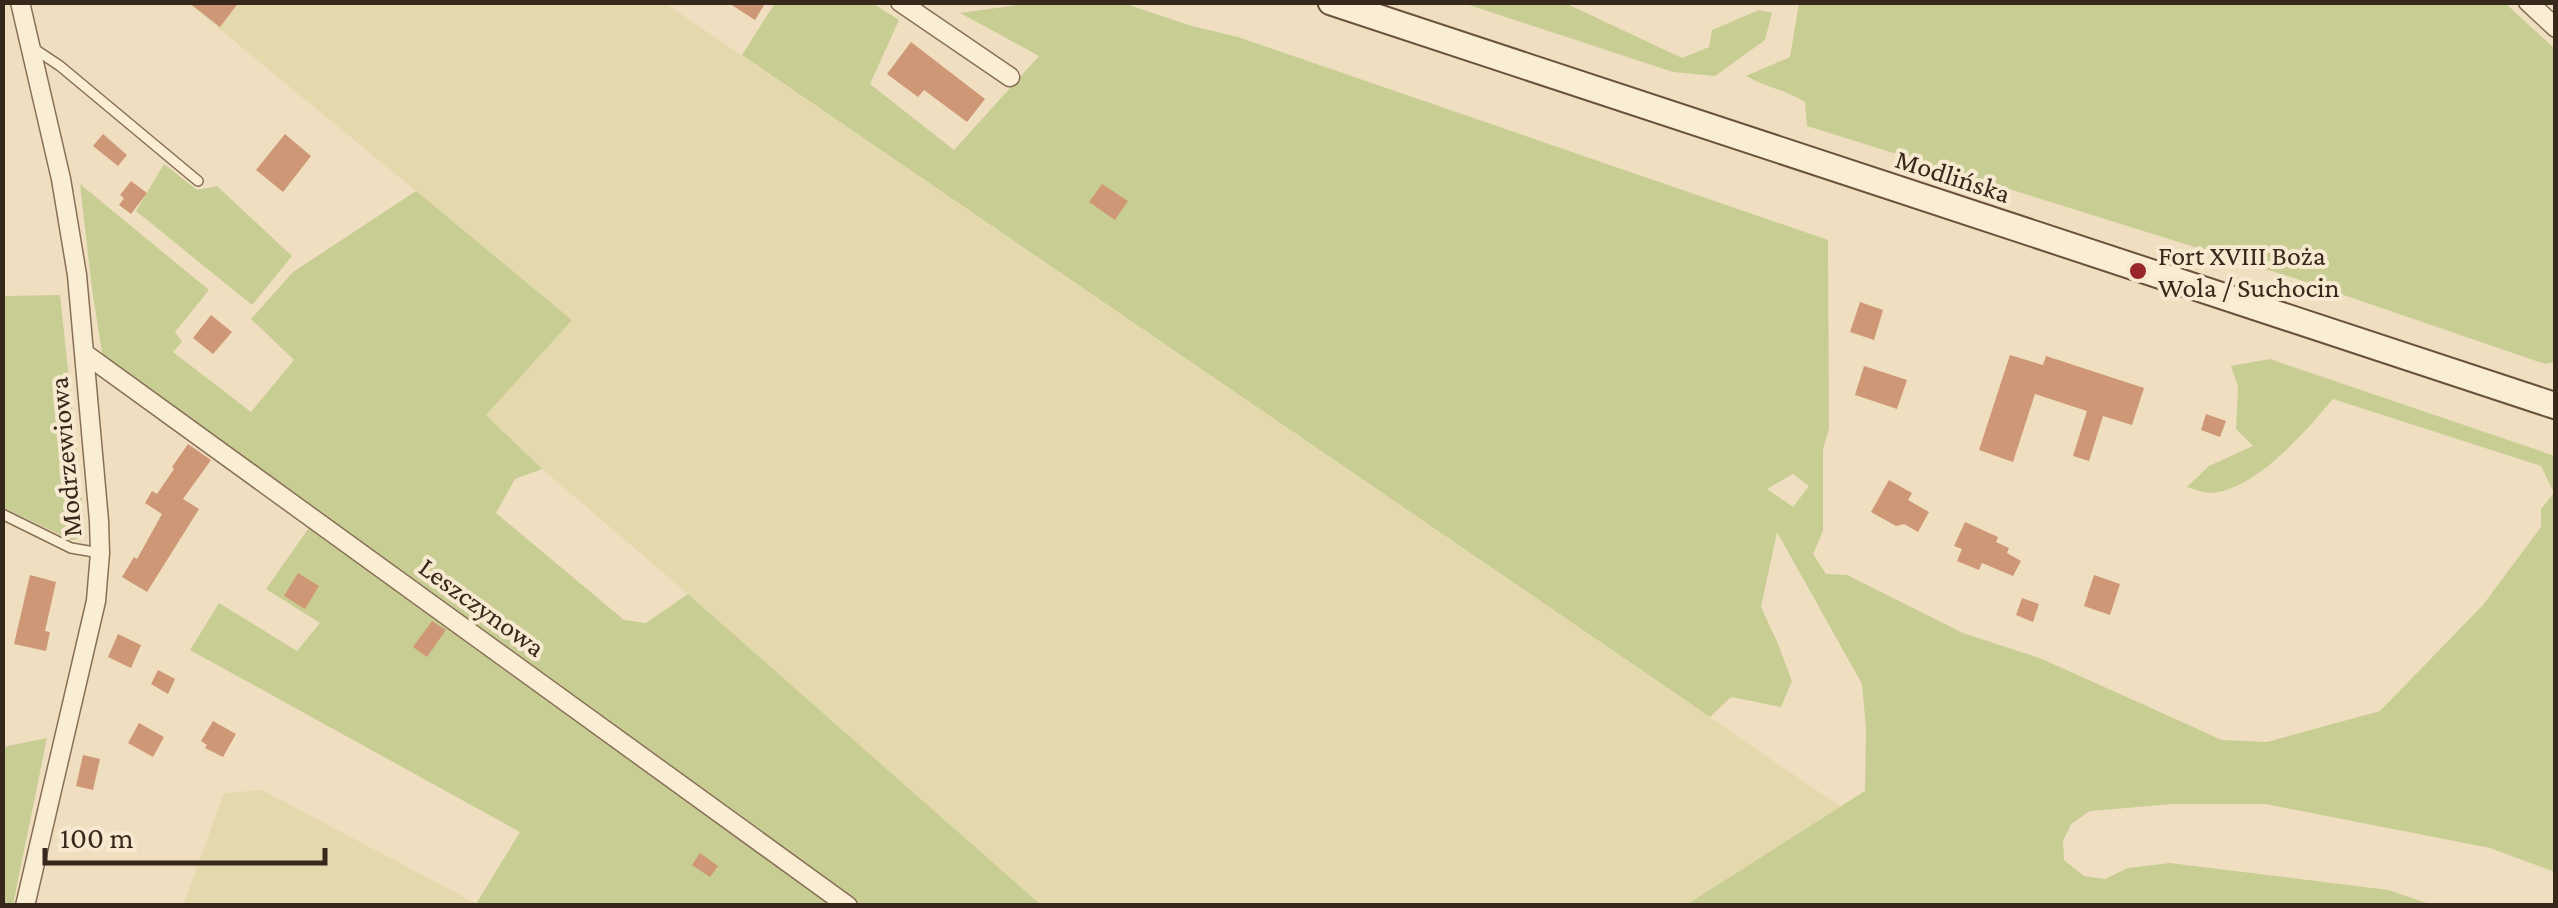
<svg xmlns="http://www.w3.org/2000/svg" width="2558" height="908" font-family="'Crimson Pro',serif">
<rect width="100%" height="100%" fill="#efdfc0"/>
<!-- farmland -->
<path fill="#e4d9ad" d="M188 3H665L1841 807 1686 905H1041L688 594 542 469 485 415 571 319Z
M262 790 479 905 183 906 224 793Z"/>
<!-- green -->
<path fill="#c8cd94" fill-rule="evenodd" d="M775 3H872L899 20 870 84 954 150 1039 56 960 13 1033 3H1123L1192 26 1238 37 1828 240 1829 429 1823 449V531L1813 554 1826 574 1847 575 1963 633 2042 659 2222 740 2267 742 2380 711 2483 605 2541 527V509L2554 493 2541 466 2333 399C2305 432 2255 491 2210 493 2203 493 2194 489 2187 487L2209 466 2253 446 2236 429 2238 387 2231 366 2270 359 2555 456V872L2490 848 2265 804H2174L2090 811 2071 824 2063 841 2064 860 2084 876 2105 879 2128 868 2170 863 2388 890 2433 905H1686L1865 791 1866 728 1862 684 1777 532 1761 607 1778 644 1792 681 1781 707 1731 697 1710 717 742 55ZM1793 474 1809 486 1793 507 1767 489Z
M1463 3H1565L1682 58 1709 47 1712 30 1759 10 1772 13 1765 40 1715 76 1673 72Z
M1799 3H2505L2555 49V362L2545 364 2294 278 1807 126 1805 102C1786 90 1765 87 1746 76L1790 57Z
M164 164 197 190 217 186 292 256 252 305 136 211Z
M80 184 209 290 175 332 182 342 173 352 251 412 294 360 251 319 293 272 416 191 572 320 486 415 542 469 515 479 496 513 624 620 646 623 688 594 1041 905 476 904 520 832 190 650 219 603 297 651 320 623 266 589 313 522 104 365 92 289Z
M60 295 86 538 71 540 2 507 3 296Z
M47 738 13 905H3V747Z"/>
<!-- building -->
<path fill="#ce9775" d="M188 2H239L220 27Z
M727 2H766L755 20Z
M911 42 985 99 967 122 924 90 918 97 887 74Z
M103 134 127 155 118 166 93 146Z
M285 134 311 156 283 192 256 170Z
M131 181 147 193 131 214 119 205 124 198 120 195Z
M1102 184 1128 201 1115 220 1089 202Z
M1860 302 1883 310 1874 340 1850 332Z
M211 315 232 332 213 354 193 338Z
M2010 355 2043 365 2046 356 2144 388 2132 425 2103 416 2089 461 2073 456 2087 411 2035 394 2013 462 1979 450Z
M1864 366 1907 380 1897 409 1855 395Z
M2206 414 2226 421 2220 437 2201 430Z
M188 444 211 460 183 499 199 509 147 592 122 577 134 557 137 559 162 514 145 503 152 491 157 494 174 469 172 467Z
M1889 480 1912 493 1908 500 1929 512 1918 532 1904 524 1896 526 1871 512Z
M1965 522 1998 537 1996 542 2009 548 2007 553 2021 561 2013 576 1982 563 1979 570 1957 561 1962 549 1954 546Z
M298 573 319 586 305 609 284 596Z
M30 575 56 582 45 631 50 632 46 651 14 644Z
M2094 575 2120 584 2110 615 2084 606Z
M2022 598 2039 604 2033 622 2016 615Z
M432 621 446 630 427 657 413 647Z
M118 634 141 645 131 668 108 657Z
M158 670 175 679 168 694 151 684Z
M213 721 236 734 223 757 205 748 207 745 201 741Z
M139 723 164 737 153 757 128 743Z
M83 755 100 759 93 790 76 786Z
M700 853 718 866 710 877 692 865Z"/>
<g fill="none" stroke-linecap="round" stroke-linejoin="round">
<!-- lane casing -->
<g stroke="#887057" stroke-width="12">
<path id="lane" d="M33 48 60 66 198 181
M2 514 71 548 100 553"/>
</g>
<!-- street casing -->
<g stroke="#887057" stroke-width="21">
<path id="street" d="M20 2 61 179 77 275 99 521 100 553 96 601 25 906
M900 2 1010 77
M2528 2 2556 28
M84 353 848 906"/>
</g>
<!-- secondary casing -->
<g stroke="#6a513b" stroke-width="29">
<path id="secondary" d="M1331 2 2556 406"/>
</g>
<!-- lane -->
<use href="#lane" stroke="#f9edd3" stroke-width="9"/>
<!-- street -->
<use href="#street" stroke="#f9edd3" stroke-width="18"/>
<!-- secondary -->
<use href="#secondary" stroke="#f9edd3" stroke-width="25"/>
</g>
<!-- markers -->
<circle fill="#98262b" stroke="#f6e9cf" stroke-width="4" cx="2138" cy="271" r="10"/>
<g text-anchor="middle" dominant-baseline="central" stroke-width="8" stroke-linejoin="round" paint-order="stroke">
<!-- street labels -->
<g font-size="28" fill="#37281c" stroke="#f6e9cf">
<text transform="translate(1953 176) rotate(18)">Modlińska</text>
<text transform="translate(65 457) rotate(-95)">Modrzewiowa</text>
<text transform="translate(482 607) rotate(36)">Leszczynowa</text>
</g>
<!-- poi labels -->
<g font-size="28" fill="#37281c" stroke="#f6e9cf" text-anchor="start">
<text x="2158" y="255">Fort XVIII Boża<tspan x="2158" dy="32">Wola / Suchocin</tspan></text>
</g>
</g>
<!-- border -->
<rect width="2558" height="908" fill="none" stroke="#37281c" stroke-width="10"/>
<!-- scale -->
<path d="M45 848v15h280v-15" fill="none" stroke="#37281c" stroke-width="5"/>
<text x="60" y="848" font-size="30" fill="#37281c" stroke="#f6e9cf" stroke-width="8" paint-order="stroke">100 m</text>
</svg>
